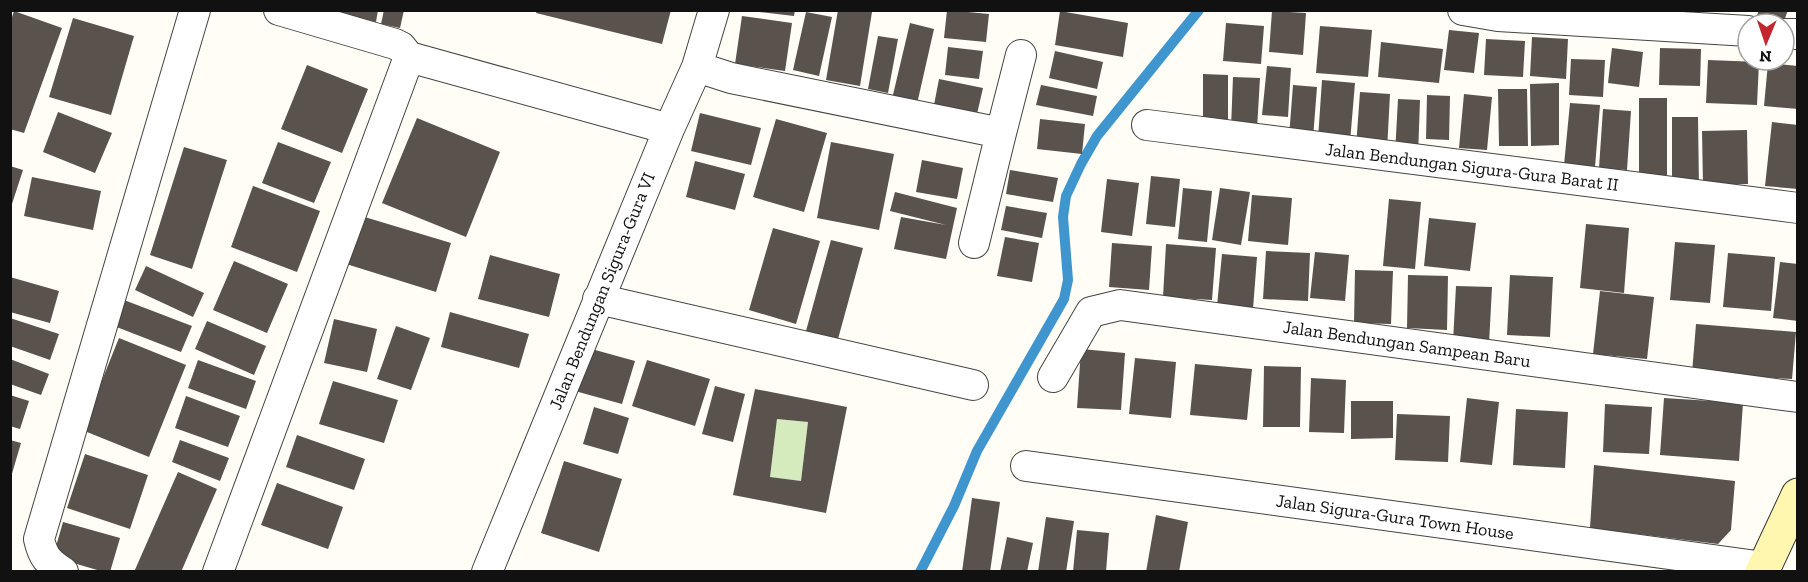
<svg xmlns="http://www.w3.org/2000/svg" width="1808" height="582" font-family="'Zilla Slab',serif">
<rect width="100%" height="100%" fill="#fffdf5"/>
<!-- green -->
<path fill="#d5ebbd" d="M777 419 808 422 801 481 770 477Z"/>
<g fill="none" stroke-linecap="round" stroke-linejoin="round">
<!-- stream -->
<path stroke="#3f96cf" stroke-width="10" d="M920 572 954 506 977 451 1064 299 1068 280 1063 217 1066 196 1081 164 1097 136 1199 10"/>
</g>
<!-- building -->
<path fill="#5a524d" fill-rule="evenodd" d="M326 10H378L376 22Z
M384 10H404L400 28 381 24Z
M537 10H671L662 44 536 13Z
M759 10H795L794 16 759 12Z
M838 10 872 12 860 86 826 80Z
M947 10 989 14 986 42 944 38Z
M1759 10H1788L1783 24H1772L1756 18Z
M14 11 62 28 24 133 10 129V23Z
M1060 11 1128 23 1123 57 1055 45Z
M1272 11 1306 13 1303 55 1269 52Z
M806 12 832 17 819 76 793 70Z
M742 16 792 23 785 71 735 64Z
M73 18 134 36 111 115 49 97Z
M910 23 934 29 917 104 892 99Z
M1226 23 1264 26 1261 64 1223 61Z
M1320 26 1372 30 1368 77 1316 73Z
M1449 30 1479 33 1474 73 1444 70Z
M878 36 898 39 888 93 868 89Z
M1532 37 1568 39 1566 79 1530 76Z
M1486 39 1525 41 1523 77 1484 75Z
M1381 42 1443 49 1439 83 1378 77Z
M948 47 983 51 979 79 945 75Z
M1612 48 1643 52 1639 87 1608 83Z
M1660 48 1701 49 1700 86 1659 85Z
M1055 51 1103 62 1097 89 1049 78Z
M1571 59 1605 60 1603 97 1569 95Z
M1708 60 1759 62 1757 105 1706 103Z
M1768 63 1798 66V109L1764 106Z
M307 65 368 89 342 153 281 129Z
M1267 66 1291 68 1288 117 1262 115Z
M1203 74 1228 75V123H1203Z
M1233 77 1260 78 1257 129 1231 128Z
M939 79 983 88 977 114 934 105Z
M1322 80 1355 83 1350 142 1318 139Z
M1559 83V145L1531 146 1530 84Z
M1041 85 1097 96 1093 116 1036 105Z
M1293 85 1317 87 1313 138 1289 137Z
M1498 89H1527L1528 146H1499Z
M1360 92 1390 94 1387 150 1356 147Z
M1464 94 1492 97 1487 150 1459 148Z
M1427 95 1450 96 1449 140 1426 139Z
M1639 98H1667V175H1639Z
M1398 99 1420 100 1418 156 1395 154Z
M1570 103 1600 105 1595 167 1564 165Z
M1603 109 1631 111 1627 170 1599 168Z
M58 112 112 133 95 173 43 152Z
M700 113 761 128 751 165 691 151Z
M1672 117H1698L1699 189H1672Z
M417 118 500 152 466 237 382 203Z
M776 119 827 133 804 212 753 197Z
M1040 119 1085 124 1082 154 1037 149Z
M1772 122 1798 125V189L1765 186Z
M1747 130 1748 184 1703 185 1702 131Z
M278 142 331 162 314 203 262 183Z
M831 142 894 154 879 230 817 218Z
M184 147 227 160 192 269 150 255Z
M922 160 963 168 957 199 916 192Z
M695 161 745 174 735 210 686 197Z
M10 166 23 170 11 207 10 206Z
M1010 170 1058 178 1053 202 1006 194Z
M1151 176 1180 179 1175 227 1146 224Z
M32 177 101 191 93 230 24 216Z
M1107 179 1139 183 1132 236 1101 232Z
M253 186 320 211 297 272 231 247Z
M1183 188 1212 191 1207 242 1178 239Z
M1220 188 1250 192 1241 245 1212 240Z
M895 192 957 208 946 259 894 249 901 217 946 225 890 211Z
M1252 195 1292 198 1288 245 1248 241Z
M1389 199 1421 202 1415 269 1383 266Z
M1006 206 1047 213 1042 238 1001 230Z
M358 215 451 243 436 292 343 263Z
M1429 218 1476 223 1470 271 1424 266Z
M1586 224 1629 228 1624 293 1580 288Z
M773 228 820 241 796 324 749 310Z
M1005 237 1039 243 1032 282 997 276Z
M831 240 863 248 838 339 806 331Z
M1675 242 1715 245 1710 303 1670 300Z
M1112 243 1152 246 1149 290 1109 287Z
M1166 244 1216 248 1212 300 1163 297Z
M1266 251 1310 253 1308 301 1263 299Z
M1315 252 1349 255 1345 301 1310 298Z
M1728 253 1775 257 1771 311 1723 307Z
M1222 254 1257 257 1253 309 1217 306Z
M490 255 560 274 549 317 478 299Z
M234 261 288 284 267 333 213 310Z
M1780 262 1798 264V321L1773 318Z
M146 266 204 293 193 317 135 290Z
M1355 270 1393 271 1391 324 1354 323Z
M1408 275 1448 276 1447 330 1407 328Z
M1510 275 1553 277 1550 337 1507 335Z
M10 277 59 291 50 323 10 312Z
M1456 286 1492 287 1489 344 1453 342Z
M1600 291 1654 297 1647 359 1593 354Z
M124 300 192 326 181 352 114 326Z
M450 312 529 334 519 368 441 347Z
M10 318 59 334 50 360 10 346Z
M334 319 377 329 367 372 324 363Z
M207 321 266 346 254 375 195 349Z
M1696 324 1796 332 1792 379 1692 373Z
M396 326 430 338 411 390 377 379Z
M119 338 186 365 149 457 82 430Z
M588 348 635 361 622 404 575 391Z
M1081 349 1125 353 1121 410 1077 408Z
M1135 358 1176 362 1171 418 1129 414Z
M10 359 49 374 41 395 10 384Z
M198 360 256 381 246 409 188 388Z
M647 360 710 379 695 426 632 406Z
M1195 364 1252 369 1247 420 1190 415Z
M1264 366 1301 367 1300 427H1263Z
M1311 378 1346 380 1344 433 1309 432Z
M333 381 398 400 384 443 319 424Z
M715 386 745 394 733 442 702 434Z
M755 389 847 407 826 513 733 495ZM777 419 808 422 801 481 770 477Z
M10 395 29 401 20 429 10 426Z
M186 396 240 416 228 447 175 428Z
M1467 398 1499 402 1492 465 1460 462Z
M1664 398 1743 403 1739 461 1660 455Z
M1351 401H1393V438L1351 439Z
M1605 404 1652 407 1649 454 1603 452Z
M594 407 629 418 618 454 583 444Z
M1516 409 1568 412 1565 468 1513 465Z
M1397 414 1450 416 1448 462 1395 460Z
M297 435 365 459 354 490 286 467Z
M10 440 21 443 11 477H10Z
M180 440 229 458 220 481 172 462Z
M85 454 148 475 130 529 67 508Z
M564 461 622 479 599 552 541 533Z
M1594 465 1735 481 1731 530 1718 544 1590 528Z
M178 472 217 489 181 572H134Z
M277 483 343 507 328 549 261 525Z
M972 498 1000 502 990 572H962Z
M1156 515 1188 522 1179 572H1146Z
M1046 517 1074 521 1066 572H1038Z
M63 522 120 538 110 572H104L53 557Z
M1077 530 1109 533 1106 572H1073Z
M1007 537 1033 543 1027 572H1000Z"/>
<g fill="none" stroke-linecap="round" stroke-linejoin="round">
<!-- street casing -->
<g stroke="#444" stroke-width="32">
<path id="street" d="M279 10 395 44 401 47 409 57 669 129
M1463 10 1498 16 1748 31
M1784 34H1798
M697 67 731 78 1001 133 974 243
M1147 125 1798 208
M1001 133 1021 55
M598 299 973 385
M1053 377 1091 312 1120 305 1798 397
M1026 466 1764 567
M63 572C48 562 43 557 39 539L195 10
M218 572 409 57
M487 572 669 129 697 67 714 10"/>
</g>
<!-- secondary casing -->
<g stroke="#333" stroke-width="35">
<path id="secondary" d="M1762 572 1798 495"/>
</g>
<!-- street -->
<use href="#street" stroke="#fff" stroke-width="30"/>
<!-- secondary -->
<use href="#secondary" stroke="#fff6b0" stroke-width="33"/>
</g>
<g text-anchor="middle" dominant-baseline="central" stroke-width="6" stroke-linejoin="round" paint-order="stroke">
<!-- street labels -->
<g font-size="18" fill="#111" stroke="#fff">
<text transform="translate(1472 167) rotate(7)">Jalan Bendungan Sigura-Gura Barat II</text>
<text transform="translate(602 291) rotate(-68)">Jalan Bendungan Sigura-Gura VI</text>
<text transform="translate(1407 344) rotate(8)">Jalan Bendungan Sampean Baru</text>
<text transform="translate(1395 517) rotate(8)">Jalan Sigura-Gura Town House</text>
</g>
</g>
<!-- border -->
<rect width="1808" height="582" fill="none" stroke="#111111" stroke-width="24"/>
<!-- north arrow -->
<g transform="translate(1766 42) rotate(182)"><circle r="28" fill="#ffffff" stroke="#a0a0a0" stroke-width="1.5"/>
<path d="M0-4.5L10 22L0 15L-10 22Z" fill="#c4262e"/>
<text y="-9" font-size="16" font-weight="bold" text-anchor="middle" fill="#111111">N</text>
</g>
</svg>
